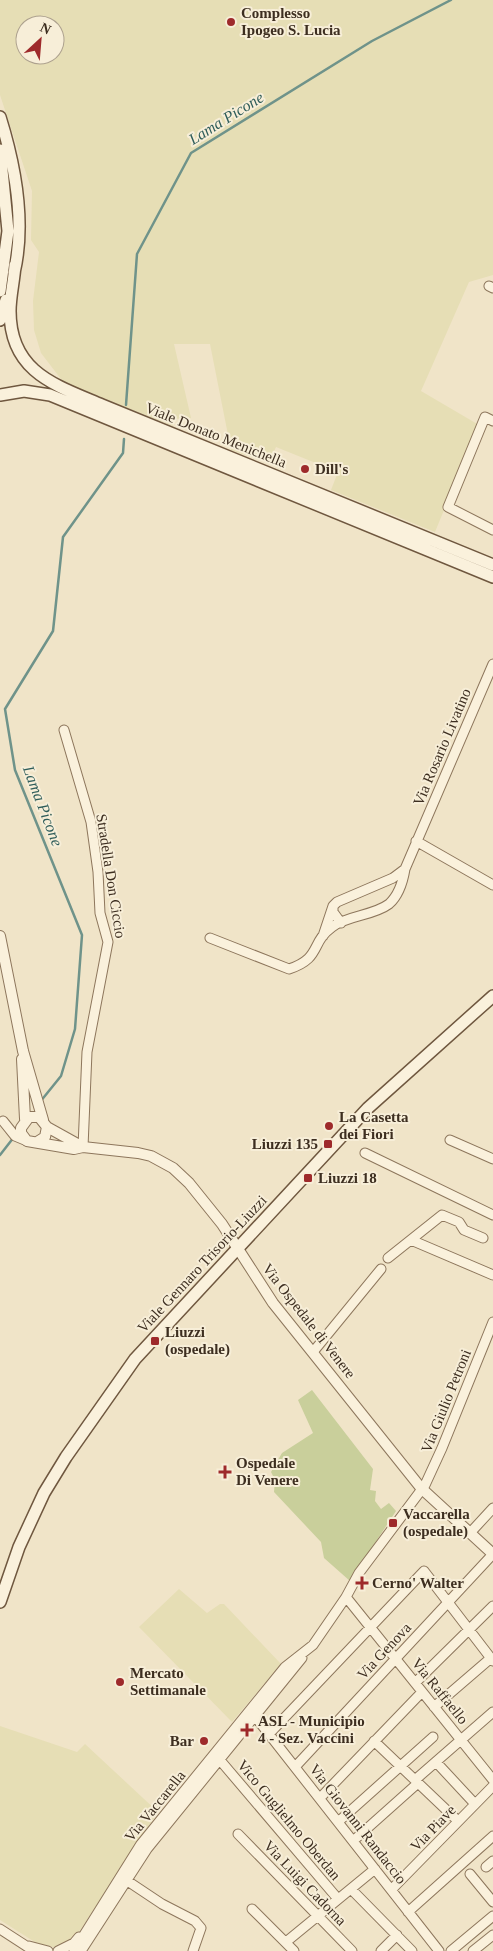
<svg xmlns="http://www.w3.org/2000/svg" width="493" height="1951" font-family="Georgia,serif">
<rect width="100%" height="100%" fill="#f0e4c8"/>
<!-- farmland -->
<path fill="#e6deb5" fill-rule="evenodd" d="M0 0H493V275L469 282 421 391 479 425 435 532 331 490 338 472 276 447 269 463 231 450 210 344H174L191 418 172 419 173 426 64 383 41 353 34 330 33 301 39 252 31 240 32 191 0 95ZM25 25H55V55H25Z
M179 1589 207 1613 220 1604H224L281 1664 232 1722 139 1627Z
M0 1726 77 1752 85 1744 158 1812 81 1929 64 1949 38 1944 0 1920Z"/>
<!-- green -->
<path fill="#c9cf9b" d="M312 1390 373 1469 370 1490 376 1491 375 1501 381 1509 389 1503 396 1511 350 1581 324 1558 321 1542 274 1492 275 1480 271 1472 282 1453 313 1433 298 1400Z"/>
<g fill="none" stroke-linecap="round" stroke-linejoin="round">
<!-- stream -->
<path stroke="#6f938a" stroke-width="2.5" d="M126 405 137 254 191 153 372 41 451 0
M40 1102 61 1076 75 1029 82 935 15 770 5 709 53 631 63 537 123 453 124 439
M0 1155 14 1137"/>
<!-- minor casing -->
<g stroke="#8d765c" stroke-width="11">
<path id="minor" d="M489 286 493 288
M493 421 485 417 448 507 493 530
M64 730 91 822 98 872 100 913 108 942 87 1052 83 1147
M416 841 493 885
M405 869 493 664
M323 936 333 906
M210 938 289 969C322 958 310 943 332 927 348 915 373 916 389 904 398 896 403 881 405 869L393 878 337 902 333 906V912L341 923
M3 1121 15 1136 27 1141
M450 1140 493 1159
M365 1153 493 1215
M411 1240 493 1275
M388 1258 442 1215 459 1222 464 1230 483 1238
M313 1352 381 1269
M470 1533 493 1508
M346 1597 493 1780
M415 1683 493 1606
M434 1707 491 1658
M254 1715 439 1951
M269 1734 424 1571 493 1661
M374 1741 458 1821
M219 1759 338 1899
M436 1762 475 1804
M295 1767 493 1554
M415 1780 493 1712
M320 1798 422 1692
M338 1822 433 1737
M238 1834 352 1951
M353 1841 418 1783
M486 1867 493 1861
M470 1874 493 1902
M123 1878 162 1904 195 1921 201 1928 193 1951
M351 1889 412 1951
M392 1889 493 1786
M252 1909 294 1951
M408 1912 493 1836
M0 1929 34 1951
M286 1942 375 1869
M29 1946 48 1951
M58 1951 74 1943 79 1937
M74 1951 141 1844 285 1667 313 1645 346 1597 359 1573 425 1485 442 1448 493 1322
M81 1951 147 1849 302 1658
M381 1951 397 1935
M451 1951 493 1916
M473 1951 493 1935"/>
</g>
<!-- tertiary casing -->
<g stroke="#8d765c" stroke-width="12">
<path id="tertiary" d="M0 936 23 1051 43 1120
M22 1059 25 1119
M47 1127 83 1147
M37 1142 45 1137 47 1127 39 1117H29L21 1128V1133L27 1141 74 1149 83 1147 138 1153 151 1156 173 1168 189 1183 222 1224 273 1303 421 1488 493 1554"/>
</g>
<!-- secondary casing -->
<g stroke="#6f573f" stroke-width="14">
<path id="secondary" d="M0 117C15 165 26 222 14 273
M0 150 8 231 0 291
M15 265C14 281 10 296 10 311 10 372 55 385 102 405L493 565
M0 320 6 300
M0 395 24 391 50 395 493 577
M0 1602 19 1547 44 1493 66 1457 135 1359 368 1108 493 996"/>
</g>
<!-- minor -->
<use href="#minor" stroke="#faf1dc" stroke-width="9"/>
<!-- tertiary -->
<use href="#tertiary" stroke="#faf1dc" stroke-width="10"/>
<!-- secondary -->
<use href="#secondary" stroke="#faf1dc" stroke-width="11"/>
</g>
<!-- markers -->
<g fill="#9e2a2b" stroke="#f7eed8" stroke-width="2">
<circle cx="231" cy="22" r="5"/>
<circle cx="305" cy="469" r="5"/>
<circle cx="329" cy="1126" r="5"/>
<rect x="323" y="1139" width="10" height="10" rx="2.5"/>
<rect x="303" y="1173" width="10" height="10" rx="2.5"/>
<rect x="150" y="1336" width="10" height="10" rx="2.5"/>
<path d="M222.5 1464.5h5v5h5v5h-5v5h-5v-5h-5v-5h5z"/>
<rect x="388" y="1518" width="10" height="10" rx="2.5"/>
<path d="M359.5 1575.5h5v5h5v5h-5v5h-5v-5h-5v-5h5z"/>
<circle cx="120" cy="1682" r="5"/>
<path d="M244.5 1722.5h5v5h5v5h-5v5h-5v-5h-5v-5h5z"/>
<circle cx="204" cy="1741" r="5"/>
</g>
<g text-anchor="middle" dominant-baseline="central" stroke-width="4" stroke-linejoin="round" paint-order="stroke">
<!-- poi labels -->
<g font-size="15" font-weight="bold" fill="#3d2e20" stroke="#f7eed8" text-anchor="start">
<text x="241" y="13">Complesso<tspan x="241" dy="17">Ipogeo S. Lucia</tspan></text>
<text x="315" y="469">Dill's</text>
<text x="339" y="1117">La Casetta<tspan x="339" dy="17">dei Fiori</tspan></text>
<text x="318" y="1144" text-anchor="end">Liuzzi 135</text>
<text x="318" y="1178">Liuzzi 18</text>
<text x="165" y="1332">Liuzzi<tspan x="165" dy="17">(ospedale)</tspan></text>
<text x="236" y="1463">Ospedale<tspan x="236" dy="17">Di Venere</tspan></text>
<text x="403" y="1514">Vaccarella<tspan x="403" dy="17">(ospedale)</tspan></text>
<text x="372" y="1583">Cerno' Walter</text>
<text x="130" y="1673">Mercato<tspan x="130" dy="17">Settimanale</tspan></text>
<text x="258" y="1721">ASL - Municipio<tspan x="258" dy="17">4 - Sez. Vaccini</tspan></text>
<text x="194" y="1741" text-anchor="end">Bar</text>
</g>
<!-- street labels -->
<g font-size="15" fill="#3d2e20" stroke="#f7eed8">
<text transform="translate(216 435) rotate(22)">Viale Donato Menichella</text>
<text transform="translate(442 747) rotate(-67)">Via Rosario Livatino</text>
<text transform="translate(111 876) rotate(81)">Stradella Don Ciccio</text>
<text transform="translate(202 1264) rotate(-47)">Viale Gennaro Trisorio-Liuzzi</text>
<text transform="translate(309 1321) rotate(52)">Via Ospedale di Venere</text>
<text transform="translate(446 1401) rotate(-68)">Via Giulio Petroni</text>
<text transform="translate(384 1651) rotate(-47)">Via Genova</text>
<text transform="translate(440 1691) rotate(51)">Via Raffaello</text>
<text transform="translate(155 1806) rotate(-51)">Via Vaccarella</text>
<text transform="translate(289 1820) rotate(50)">Vico Guglielmo Oberdan</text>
<text transform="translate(358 1824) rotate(52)">Via Giovanni Randaccio</text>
<text transform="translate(433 1828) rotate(-46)">Via Piave</text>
<text transform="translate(305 1883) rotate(46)">Via Luigi Cadorna</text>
</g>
<!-- water labels -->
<g font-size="16" font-style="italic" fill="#2f5d5a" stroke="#f7eed8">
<text transform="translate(226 118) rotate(-32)">Lama Picone</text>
<text transform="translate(43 806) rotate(69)">Lama Picone</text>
</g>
</g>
<!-- north arrow -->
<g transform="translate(40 40) rotate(26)"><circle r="24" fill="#f7eed8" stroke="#ada18e"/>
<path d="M0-4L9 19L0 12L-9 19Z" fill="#9e2a2b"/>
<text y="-8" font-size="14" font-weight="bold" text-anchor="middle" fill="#3d2e20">N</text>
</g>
</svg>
